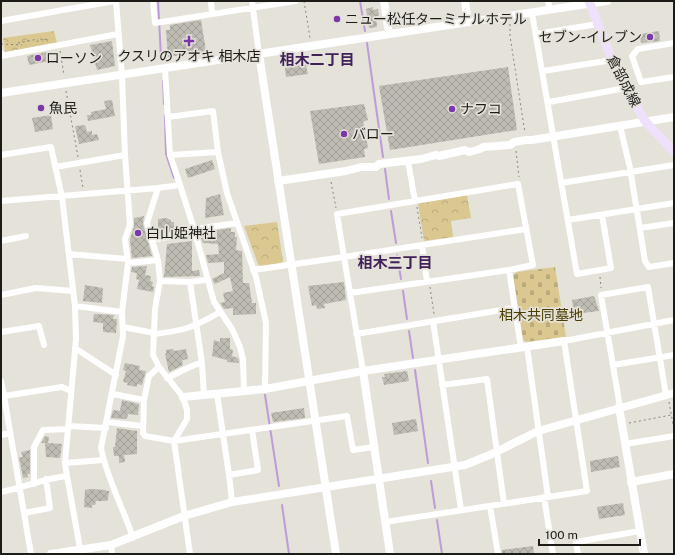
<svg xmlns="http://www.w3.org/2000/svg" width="675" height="555" font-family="'Public Sans','Noto Sans JP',sans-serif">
<defs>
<pattern id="forest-crowns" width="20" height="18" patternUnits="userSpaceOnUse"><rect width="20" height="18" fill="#dac890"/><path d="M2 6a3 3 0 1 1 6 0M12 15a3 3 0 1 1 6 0" fill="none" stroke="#baab7b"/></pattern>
<pattern id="cemetery-stones" width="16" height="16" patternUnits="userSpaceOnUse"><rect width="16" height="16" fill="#dac890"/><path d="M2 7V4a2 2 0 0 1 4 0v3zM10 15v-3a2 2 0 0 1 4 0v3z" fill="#baab7b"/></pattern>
<pattern id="building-cross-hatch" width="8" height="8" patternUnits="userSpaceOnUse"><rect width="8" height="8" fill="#bebbb2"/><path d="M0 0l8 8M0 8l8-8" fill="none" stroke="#a3a098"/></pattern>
</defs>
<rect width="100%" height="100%" fill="#e5e2d9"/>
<!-- forest -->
<path fill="url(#forest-crowns)" d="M54 31 57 43 5 52 3 38Z
M467 195 471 218 451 221 453 237 424 241 418 203Z
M277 222 283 261 280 264 261 267 258 264 244 226Z"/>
<!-- cemetery -->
<path fill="url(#cemetery-stones)" d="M555 267 566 337 526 342 523 340 513 275 517 272Z"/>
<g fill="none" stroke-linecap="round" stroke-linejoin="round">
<!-- stream -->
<path stroke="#bd9cd9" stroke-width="2" d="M158 1 161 57
M360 1 365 31
M367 43 383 157
M163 81 164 104
M165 116 166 154 174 178
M385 169 389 199
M391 211 396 243
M397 255 401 279
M403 291 407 319
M409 331 413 358
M415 370 428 463
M265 395 279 486
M431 481 435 508
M282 505 289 554
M437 520 442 554"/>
</g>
<!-- building -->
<path fill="url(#building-cross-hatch)" d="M373 7V10L378 9 379 16H376L377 27 369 28 366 9Z
M201 20 206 51 168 57 166 30H170V25Z
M659 31 660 41 641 43 640 34Z
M112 41 115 66 97 70 90 45Z
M47 52 49 61 29 65 27 56Z
M304 57 308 74 286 77 284 60Z
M508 67 517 130 390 150 379 86Z
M112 100 115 116 88 121 87 115H91V112L106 109 104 101Z
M364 104 368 120 363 122 368 148 364 149 365 157 319 164 310 111Z
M51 115 53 129 35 132 32 118Z
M85 125 87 132 92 131V135L97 134 99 140 79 144 75 126Z
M212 160 215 169 188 178 185 169Z
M220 194 224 215 205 218 206 198Z
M144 216 143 224 152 256 132 258 130 240 134 226V218Z
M166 218 171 220V222H174V231L158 234V219Z
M231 228V232H235V237H237L236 250 242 251 243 283H249L252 303H256V314L233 315V308L224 309 220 303 225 302 223 293 233 291 230 277 215 284 212 279 224 273V262L208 263 206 255 219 254 218 244 203 243 201 238 217 236V230Z
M192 241V271L199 270 200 276 164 277 167 244Z
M147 266 145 275 151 276 150 281 153 282 152 286 154 287 153 292 137 289 139 280 136 279 137 273 131 272 132 267Z
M344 282 346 300 324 304 325 308 317 309 316 305 312 306 308 286Z
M85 285 103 288 102 303 83 301Z
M594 296 599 311 574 314 572 300Z
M94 314 114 315 113 319H117L116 333 103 332V323L93 322Z
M220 338H230V349L233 350 232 356 238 358 239 363 227 362V360L212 356 214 340 220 342Z
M173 349 174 351 186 349 188 359 182 360 183 365 169 372 165 354H166V350Z
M125 363 140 366 139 370 146 371 142 385 137 384V387L127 385 128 383 123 382 126 371 123 370Z
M407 371 409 381 384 385 382 377H385L384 374Z
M122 400 139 404 138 415 128 414 127 418 125 419 111 418 113 410 120 411Z
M304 408 305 418 273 422 271 413Z
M416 419 418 431 394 435 392 423Z
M117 428 137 431V454L124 455 125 462 119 463V456H114L113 447H115Z
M45 436 49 437 48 443 62 444 60 458 46 457 45 443H41Z
M30 450V474H27L28 477 23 478 19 457H23L21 452Z
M618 456 620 467 591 472 590 461Z
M91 489 106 490V491H109L108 499 107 501H96L95 505H92V508L84 507 85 490Z
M623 503 625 515 599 519 597 507Z
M533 546 534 554H502V550Z"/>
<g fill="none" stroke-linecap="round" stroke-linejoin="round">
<!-- path -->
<path stroke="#87857f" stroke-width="1" stroke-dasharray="2 3" stroke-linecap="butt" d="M304 1 310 38
M510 24V36L525 133
M37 42 39 39 50 40
M18 43 38 39
M1 44 22 45
M60 51 64 75
M66 91 78 157
M516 151 519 177
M80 170 83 188
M331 182 336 208
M417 207 422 238
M135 232 136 237
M600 277 601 288
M430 287 434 314
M669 402 674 430
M629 423 671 415"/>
<!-- minor -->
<path stroke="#fff" stroke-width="6" d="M116 1 122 76 125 155 130 225 125 239 128 263 122 312 123 336 101 448C107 479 123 507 133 538
M153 1 155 23 296 1
M211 1 212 14
M252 1 259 54
M548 1 550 10
M532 13 577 274 611 268 602 215
M1 21 114 1
M536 34 598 24
M674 43 638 49 632 56 641 82 674 77
M1 53V56L118 34
M165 69 170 155
M543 71 612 60
M549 102 626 88
M168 117 213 111 218 152
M620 126 630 168 645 261 649 267 674 263
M1 155 51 147 62 197 75 306 76 339 65 463 67 476C44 478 24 488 1 492
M408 161 415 201
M55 167 125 155
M561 183 674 165
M180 185 194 229 214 302 232 329 240 347 243 359 244 391
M158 188 180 185 170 155 218 152 227 193 256 277 266 323 265 389
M1 201 158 188 147 223 158 260 160 281 155 309 153 355 159 367 183 397 187 410V419L174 441 190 554
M568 220 674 203
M640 228 674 223
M194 229 237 223
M151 240 195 232
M1 241 26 236
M422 246 427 281
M69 254 127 259
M128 263 158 260
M253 270 344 257 363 371
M509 270 533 265 518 184 337 214 344 257 526 229
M160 281 190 282 202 363 204 395
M190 282 206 280
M350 293 509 270 521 348
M1 295 36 288 73 291
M75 306 122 312
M433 321 461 510
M123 327 154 333
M1 332 39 326 44 345
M154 334C183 331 195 327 220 312
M356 334 514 308
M527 347 548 497
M75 348 116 375
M613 365 674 355
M159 367 149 376 144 400 143 433 145 436 174 441 347 416 353 450 374 447
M167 378C179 373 190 365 202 363
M1 381 4 396 62 387 71 391
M442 385 487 379 504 504
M113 394 144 400
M217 394 229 475 258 470 252 430
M1 396H4L31 554
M620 407 601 295 648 287 666 395
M107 422 143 426
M68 426 106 428
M1 435 10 433
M625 444 674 436
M65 463 103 460
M229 475 232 502
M67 476 81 554
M34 484V447L43 430 68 429
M544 497 553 554
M490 506 498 554
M24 513 50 508 46 479
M385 522 587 491 564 341 674 320
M111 545 112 554
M578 554 576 542 640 531"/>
<!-- tertiary -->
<path stroke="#fff" stroke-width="8" d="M384 1 389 34
M465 1 468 22
M259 54 336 554
M1 93 607 1
M278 181 346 171 361 167H376L379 164 421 159 436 155 439 156 465 150 469 152 480 149 483 147 510 145 514 142 526 140H532L674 117
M183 397 265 389 363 371
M619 407 644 554
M631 482 674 474
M51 554 111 545 184 516 232 502 465 465 492 454 538 431 674 393
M390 554 363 371 564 341"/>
<!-- secondary -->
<path stroke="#efe1fb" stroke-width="9" d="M589 1 612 60 626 88 645 121 674 152"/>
</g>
<!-- markers -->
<g fill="#7c37ab" stroke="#e5e2d9" stroke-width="1.5">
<circle cx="337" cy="19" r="4"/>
<circle cx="650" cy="37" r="4"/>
<path d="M187 35h4v4h4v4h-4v4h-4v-4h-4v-4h4z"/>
<circle cx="38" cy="58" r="4"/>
<circle cx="41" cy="108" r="4"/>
<circle cx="452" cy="109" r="4"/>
<circle cx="344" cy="134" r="4"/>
<circle cx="138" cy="233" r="4"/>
</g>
<g text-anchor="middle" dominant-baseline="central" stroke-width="3.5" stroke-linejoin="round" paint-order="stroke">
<!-- poi labels -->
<g font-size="14" fill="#1c1b18" stroke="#e5e2d9" text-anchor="start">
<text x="345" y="19">ニュー松任ターミナルホテル</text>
<text x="642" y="37" text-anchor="end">セブン-イレブン</text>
<text x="189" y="56" text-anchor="middle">クスリのアオキ 相木店</text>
<text x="46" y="58">ローソン</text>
<text x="49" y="108">魚民</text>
<text x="460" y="109">ナフコ</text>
<text x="352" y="134">バロー</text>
<text x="146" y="233">白山姫神社</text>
</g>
<!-- street labels -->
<g font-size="14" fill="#1c1b18" stroke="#e5e2d9">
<text transform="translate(624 81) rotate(63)">倉部成線</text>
</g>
<!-- park labels -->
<g font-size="14" fill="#4b3c01" stroke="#e5e2d9">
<text x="541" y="315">相木共同墓地</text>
</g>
<!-- neighbourhood labels -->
<g font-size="15" font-weight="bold" fill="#412159" stroke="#e5e2d9">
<text x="317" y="59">相木二丁目</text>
<text x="395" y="262">相木三丁目</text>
</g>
</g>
<!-- border -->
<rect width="675" height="555" fill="none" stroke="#1c1b18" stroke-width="4"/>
<!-- scale -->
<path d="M539 539v6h101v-6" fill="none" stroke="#1c1b18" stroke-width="2"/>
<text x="545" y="539" font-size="12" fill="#1c1b18" stroke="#e5e2d9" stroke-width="3" paint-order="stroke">100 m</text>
</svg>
